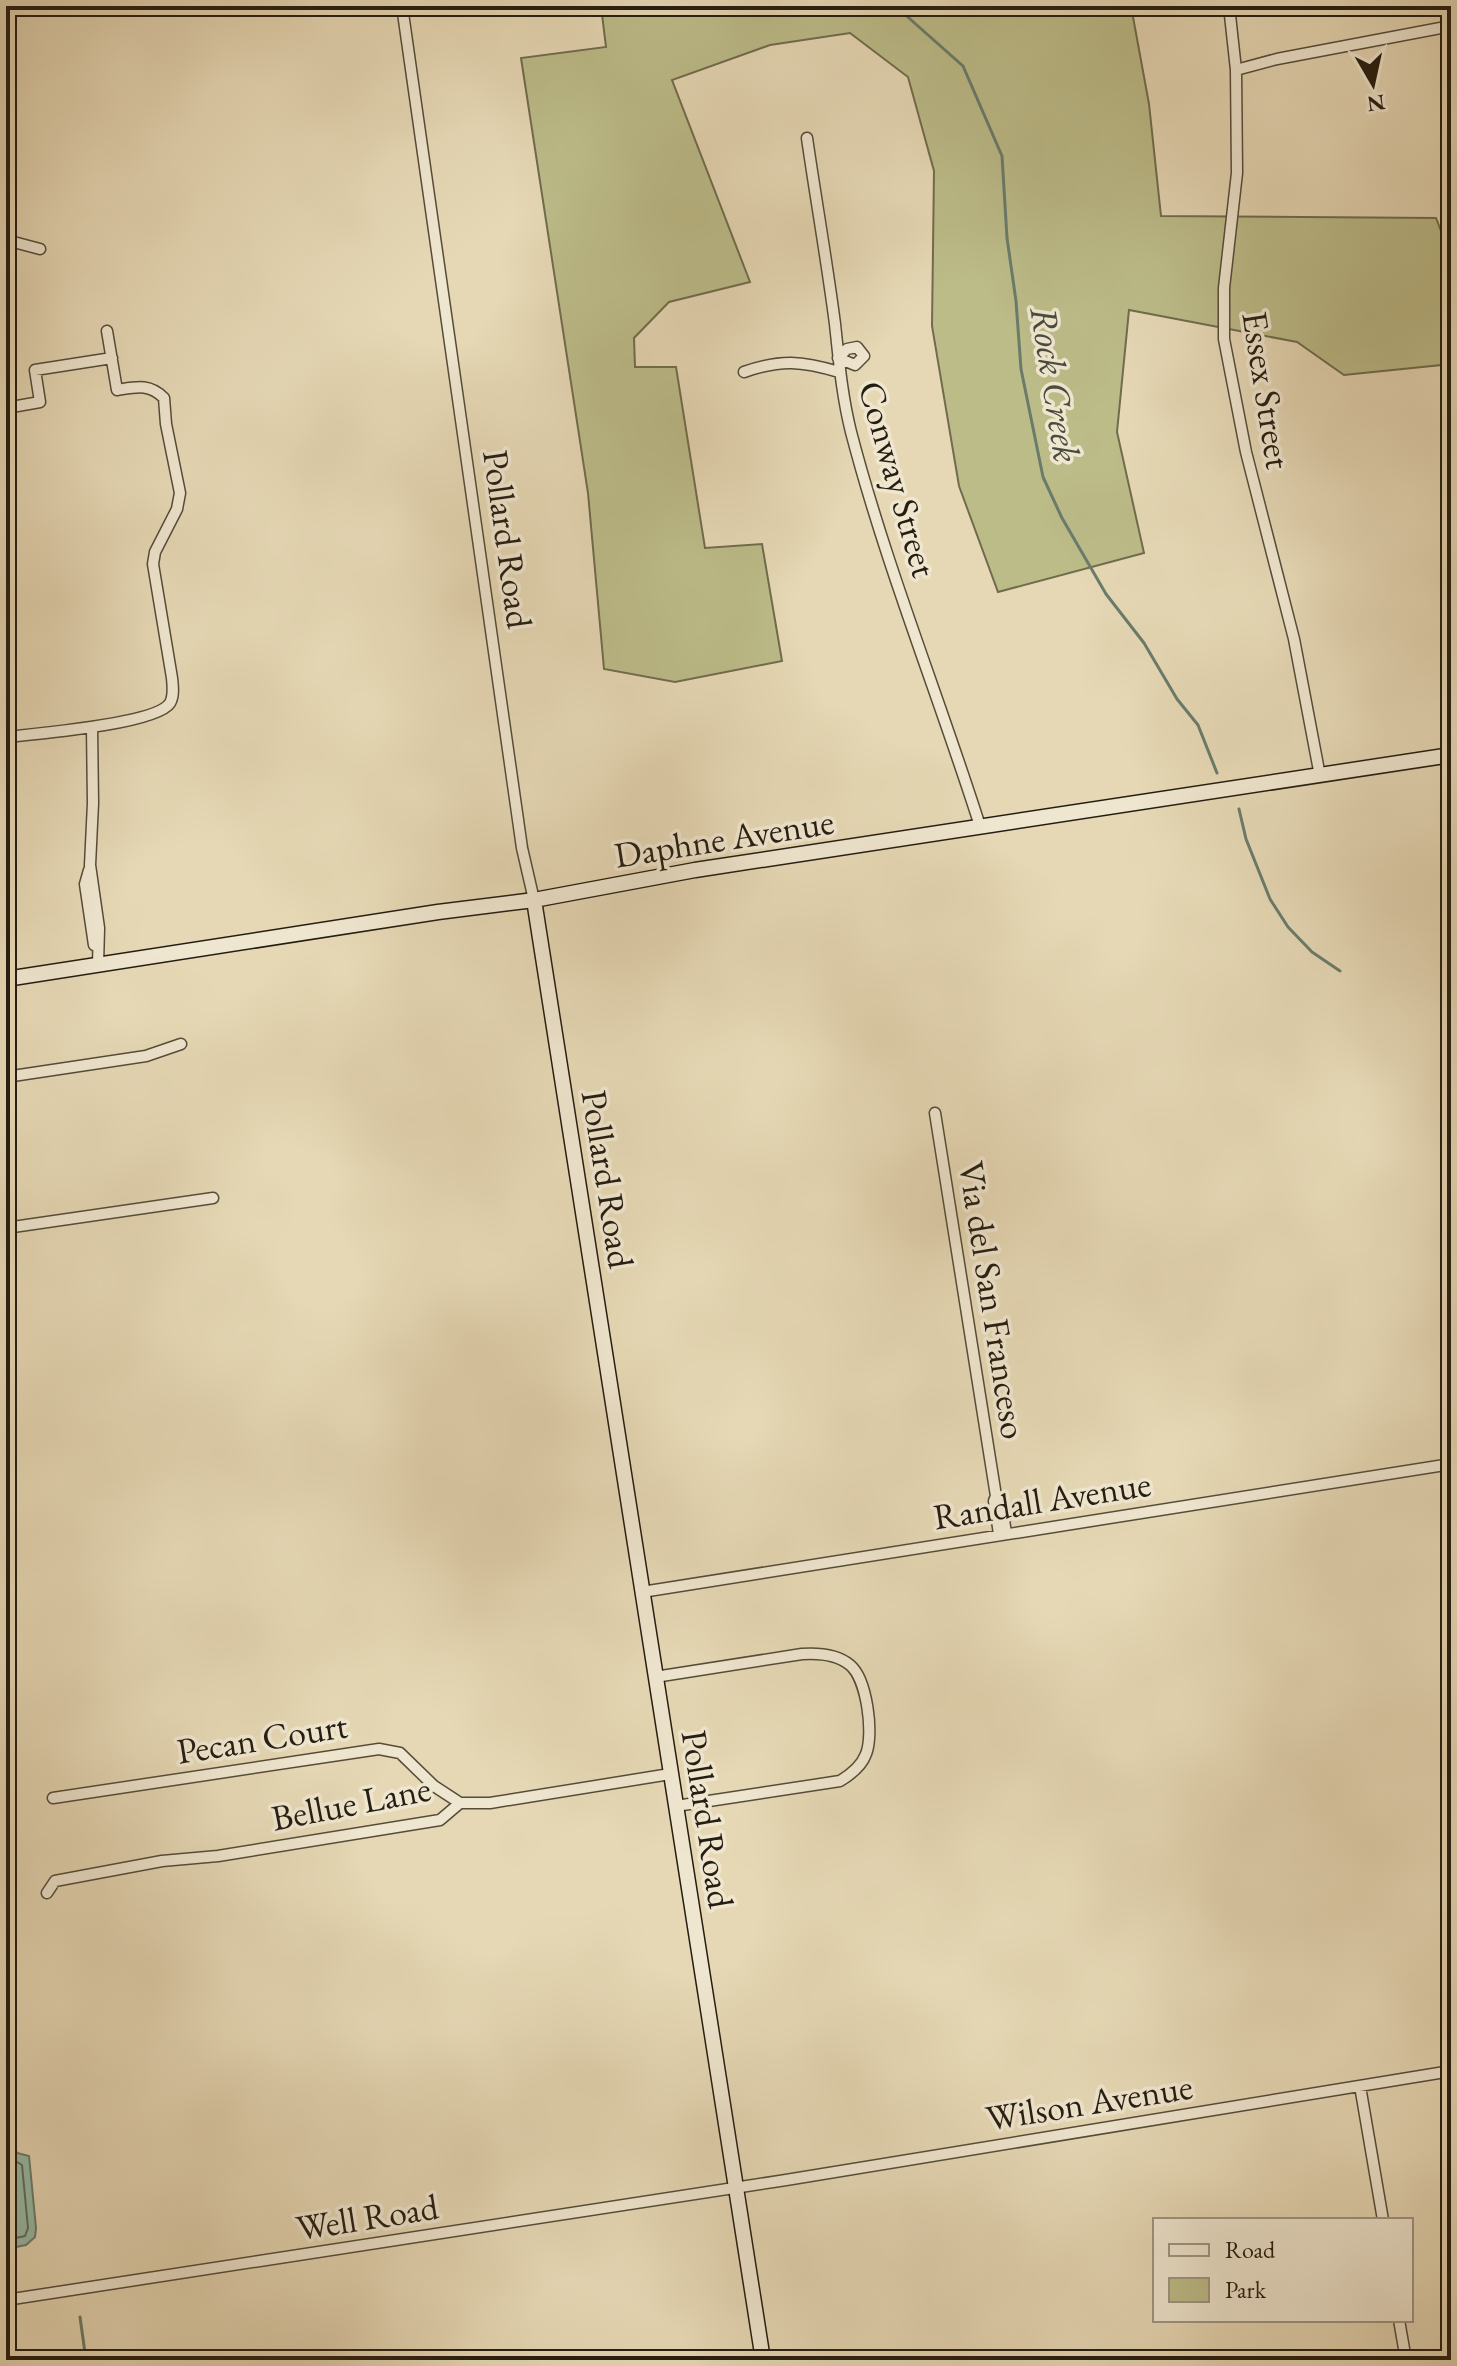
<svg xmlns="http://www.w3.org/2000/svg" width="1457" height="2366" font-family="'EB Garamond',serif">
<rect width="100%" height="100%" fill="#e6d8b5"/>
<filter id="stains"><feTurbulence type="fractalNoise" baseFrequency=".0025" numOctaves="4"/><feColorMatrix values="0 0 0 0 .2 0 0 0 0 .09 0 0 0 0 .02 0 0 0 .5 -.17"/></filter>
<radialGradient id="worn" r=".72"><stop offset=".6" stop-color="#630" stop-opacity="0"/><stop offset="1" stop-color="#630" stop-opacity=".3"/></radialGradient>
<!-- green -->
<path fill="#bcbc89" stroke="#706c4d" stroke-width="2" d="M601 6H1131L1149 104 1161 216 1436 218 1451 257V364L1344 375 1297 342 1129 310 1117 432 1144 553 998 592 959 486 932 326 934 171 908 77 850 33 770 45 672 80 750 282 669 302 634 338 635 367H676L705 548 762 544 782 661 675 682 604 669 588 493 521 58 606 47Z"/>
<!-- water -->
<path fill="#97bba8" stroke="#697c6c" stroke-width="2" d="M6 2143H13L17 2153 29 2156 36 2228 35 2237 26 2245 6 2249Z"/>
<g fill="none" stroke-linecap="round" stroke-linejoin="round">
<!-- shore -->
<path stroke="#5e6c5c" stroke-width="2" d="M6 2151 12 2159 22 2165 28 2228 25 2236 6 2240"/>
<!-- stream -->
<path stroke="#697c6c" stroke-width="3" d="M882 6 901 11 963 66 1002 156 1007 238 1016 301 1021 369 1043 477 1062 518 1106 594 1144 643 1177 699 1198 725 1217 773
M1239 809 1246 839 1270 899 1288 927 1312 952 1340 971
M80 2317 86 2360"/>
<!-- street casing -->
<g stroke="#554c3a" stroke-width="13">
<path id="street" d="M402 6 522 848 534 900
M1229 6 1236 70 1237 173 1224 288V339L1246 452 1294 639 1320 776
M1236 70 1277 59 1451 26
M807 138C816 200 827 262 835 324 839 361 842 396 851 432 886 566 938 694 980 826
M6 240 40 249
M857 347 864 356 855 365 838 358 847 349Z
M744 372C781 359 802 361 839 372
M6 408 40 402 35 370 112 358
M92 727 93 803 90 865 99 928 98 964
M6 737C34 734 157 724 170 703 174 696 173 687 172 678L153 564 155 552 177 509 180 493 166 424 164 398C149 383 136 387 117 390L107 331
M89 870 85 884 94 945
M6 1077 146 1056 181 1044
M935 1113 996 1496 994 1501 999 1534
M6 1228 213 1198
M996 1496 1001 1501 1006 1533
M642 1592 1451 1464
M655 1677 802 1654C818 1653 837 1654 850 1665 867 1679 874 1734 866 1754 862 1765 850 1775 840 1781L676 1806
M53 1798 379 1749 400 1753 434 1786 460 1803
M47 1893 55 1881 162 1861 218 1856 440 1820 460 1803H490L670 1774
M1360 2086 1383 2220
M6 2300 786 2180 1451 2071
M1399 2320 1406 2360"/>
</g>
<!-- secondary casing -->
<g stroke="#251d11" stroke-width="17">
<path id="secondary" d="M534 900 763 2360
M6 979 438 912 534 900 695 870 1451 755"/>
</g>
<!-- street -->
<use href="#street" stroke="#efe6cf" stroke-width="10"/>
<!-- secondary -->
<use href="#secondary" stroke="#efe6cf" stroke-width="14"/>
</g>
<g text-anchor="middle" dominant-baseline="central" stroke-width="7" stroke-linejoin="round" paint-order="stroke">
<!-- street labels -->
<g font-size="36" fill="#251d11" stroke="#efe6cf">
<text transform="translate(1267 390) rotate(81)">Essex Street</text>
<text transform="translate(898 479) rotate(74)">Conway Street</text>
<text transform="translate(508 539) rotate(82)">Pollard Road</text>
<text transform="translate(724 838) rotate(-9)">Daphne Avenue</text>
<text transform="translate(608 1179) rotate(81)">Pollard Road</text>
<text transform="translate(993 1300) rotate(81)">Via del San Franceso</text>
<text transform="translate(1042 1500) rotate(-9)">Randall Avenue</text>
<text transform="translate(262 1738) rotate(-9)">Pecan Court</text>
<text transform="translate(351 1803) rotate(-11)">Bellue Lane</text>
<text transform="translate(708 1819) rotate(81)">Pollard Road</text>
<text transform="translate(1089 2102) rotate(-9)">Wilson Avenue</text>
<text transform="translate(367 2217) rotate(-9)">Well Road</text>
</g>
<!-- water labels -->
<g font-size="38" font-style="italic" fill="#474c3e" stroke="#efe6cf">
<text transform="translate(1056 384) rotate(81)">Rock Creek</text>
</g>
</g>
<!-- margin -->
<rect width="1457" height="2366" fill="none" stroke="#e6d8b5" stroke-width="32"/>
<rect x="8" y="8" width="1441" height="2350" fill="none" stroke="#251d11" stroke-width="4"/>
<rect x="16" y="16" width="1425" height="2334" fill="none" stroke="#251d11" stroke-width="2"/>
<!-- legend -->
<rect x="1153" y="2218" width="260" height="104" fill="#efe6cf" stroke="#9e9683" stroke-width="2"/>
<rect x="1169" y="2244" width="40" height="12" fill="#efe6cf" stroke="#9e9683" stroke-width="2"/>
<text x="1225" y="2258" font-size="24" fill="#251d11">Road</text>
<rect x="1169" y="2278" width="40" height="24" fill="#bcbc89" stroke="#9e9683" stroke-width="2"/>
<text x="1225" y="2298" font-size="24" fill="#251d11">Park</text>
<!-- north arrow -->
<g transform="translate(1373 84) rotate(171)" stroke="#efe6cf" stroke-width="6" paint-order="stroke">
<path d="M0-6L14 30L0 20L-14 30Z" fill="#251d11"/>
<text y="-12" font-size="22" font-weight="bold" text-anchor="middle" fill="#251d11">N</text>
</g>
<rect width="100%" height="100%" filter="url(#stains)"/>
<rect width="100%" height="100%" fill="url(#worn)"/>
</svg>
